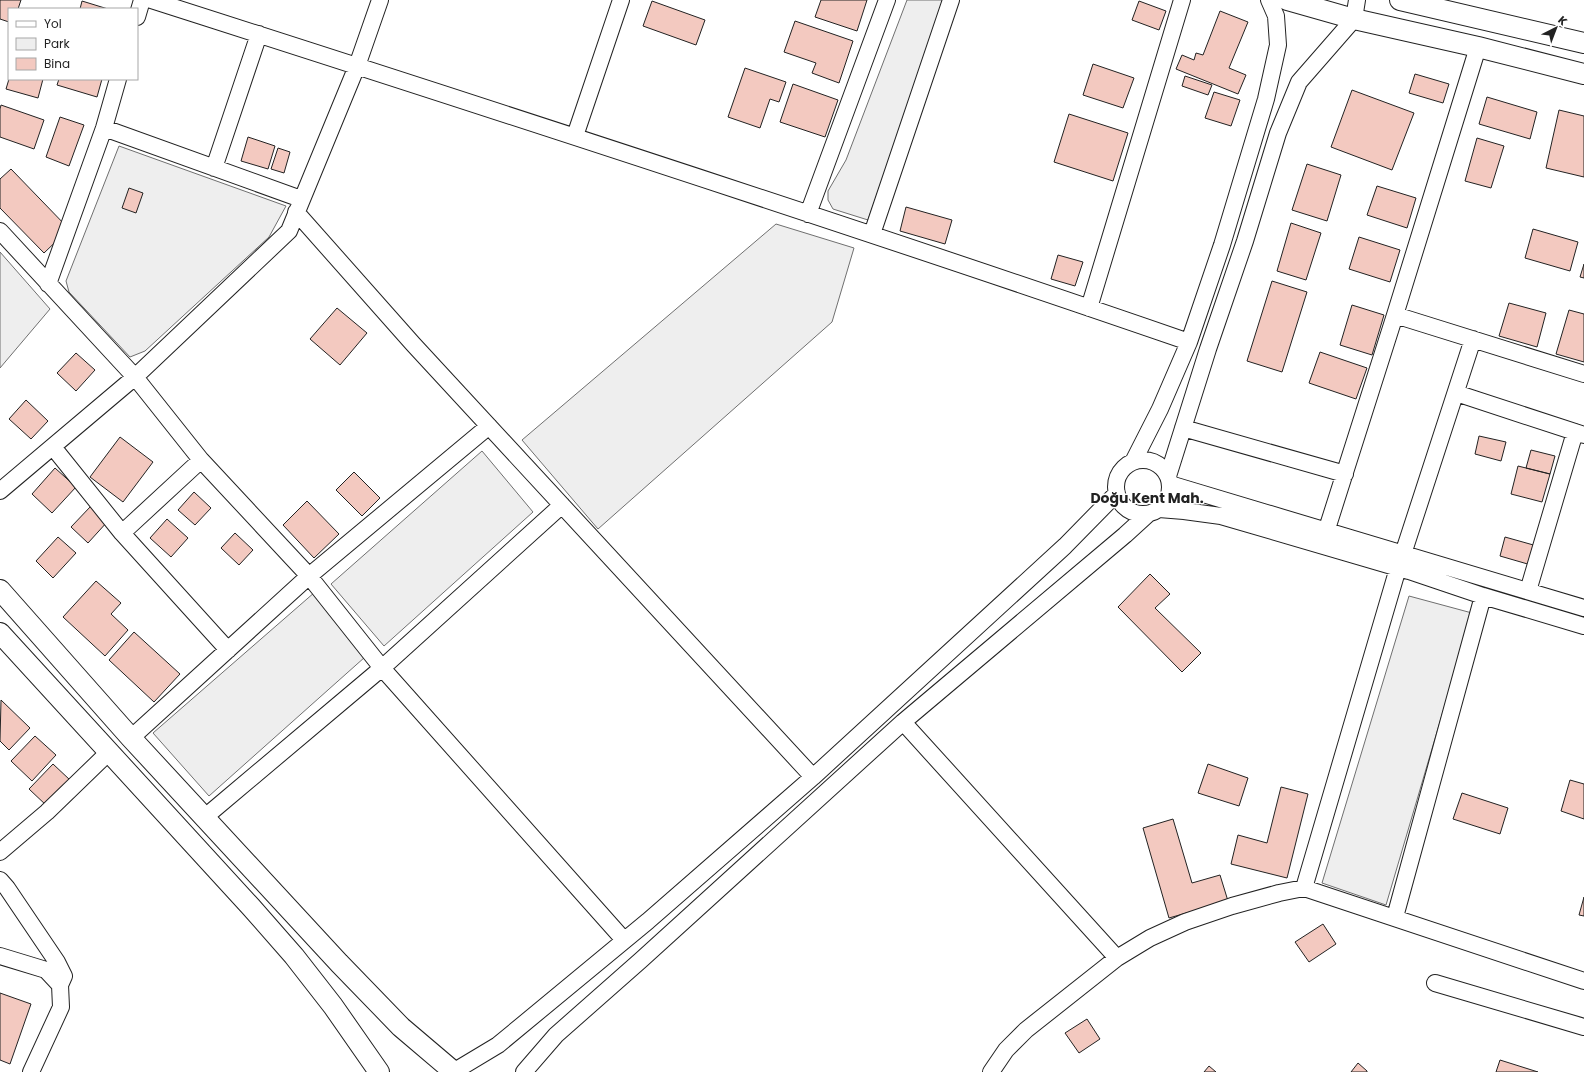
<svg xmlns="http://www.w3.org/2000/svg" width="1584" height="1072" font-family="Poppins,sans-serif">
<rect width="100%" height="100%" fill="#fff"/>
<!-- green -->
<path fill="#eee" stroke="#6f6f6f" d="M907 0H945L868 220 833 209 828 200V191L846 160Z
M119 146 286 206 269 237 145 351 130 357 69 292 66 281Z
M776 224 854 248 832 322 598 529 522 440Z
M0 252 50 309 0 368Z
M482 451 533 512 384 646 331 584Z
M315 592 365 657 209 796 153 733Z
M1409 596 1472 613 1386 905 1322 883Z"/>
<!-- building -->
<path fill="#f3c9c0" stroke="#222" d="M0 0H21L18 9H9V22L0 19Z
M821 0H867L857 31 815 17Z
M82 1 108 9H80Z
M652 1 705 20 696 45 643 26Z
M1139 1 1166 11 1159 30 1132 20Z
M1220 11 1248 22 1229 68 1246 75 1238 94 1176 69 1182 55 1194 60 1196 53 1203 55Z
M795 21 853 41 839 83 812 73 816 63 784 52Z
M1093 64 1134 78 1123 108 1083 95Z
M745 68 786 82 779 102 770 99 760 128 728 117Z
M1415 74 1449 84 1443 103 1409 93Z
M1185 76 1212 85 1208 95 1182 86Z
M9 79H43L38 98 6 89Z
M59 79H102L97 97 57 85Z
M793 84 838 100 825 137 780 122Z
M1352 90 1414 113 1392 170 1331 147Z
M1214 92 1240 100 1231 126 1205 118Z
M1487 97 1537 112 1530 139 1479 124Z
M1 105 44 120 34 149 0 137V109Z
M1559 110 1584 116V177L1546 168Z
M1069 114 1128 133 1113 181 1054 162Z
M60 117 84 125 69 166 46 157Z
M248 137 275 146 268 169 241 161Z
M1477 138 1504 146 1491 188 1465 181Z
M278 148 290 152 284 173 271 169Z
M1307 164 1341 175 1327 221 1292 210Z
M11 169 69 229 44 253 0 208V179Z
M1377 186 1416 198 1407 228 1367 215Z
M129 188 143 193 136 213 122 208Z
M906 207 952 220 945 244 900 231Z
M1291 223 1321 233 1306 280 1277 271Z
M1533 229 1578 242 1570 271 1525 258Z
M1359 237 1400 250 1390 282 1349 269Z
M1058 255 1083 262 1075 286 1051 279Z
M1584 264V278L1580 277Z
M1272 281 1307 292 1282 372 1247 361Z
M1509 303 1546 313 1537 347 1499 336Z
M1352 305 1384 315 1372 355 1340 345Z
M337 308 367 333 340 365 310 339Z
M1569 310 1584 314V362L1556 354Z
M1320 352 1367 368 1356 399 1309 383Z
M76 353 95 370 76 391 57 373Z
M26 400 48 421 31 439 9 419Z
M1479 436 1506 442 1501 461 1475 454Z
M120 437 153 462 123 502 90 477Z
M1531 450 1555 456 1550 474 1526 468Z
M1518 466 1550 474 1542 502 1511 494Z
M55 468 76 487 52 513 32 494Z
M354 472 380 498 362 516 336 490Z
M194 492 211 508 195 525 178 510Z
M307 501 339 534 314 558 283 525Z
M91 506 108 521 88 543 71 527Z
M167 519 188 538 171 557 150 538Z
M235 533 253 550 239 565 221 548Z
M58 537 76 553 53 578 36 561Z
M1505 537 1537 546 1531 565 1500 556Z
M1150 574 1170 594 1155 608 1201 653 1182 672 1118 607Z
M96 581 121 603 111 614 128 630 105 656 63 617Z
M134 632 180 674 154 702 109 660Z
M1 700 30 728 9 750 0 741Z
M35 736 56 755 32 781 11 761Z
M53 764 70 780 47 806 29 789Z
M1208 764 1248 778 1239 806 1198 793Z
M1570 780 1584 784V819L1561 811Z
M1281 787 1308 794 1287 878 1231 864 1238 835 1267 843Z
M1462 793 1508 808 1500 834 1453 819Z
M1173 819 1192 883 1220 875 1228 901 1169 918 1143 828Z
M1584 897V916L1579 915Z
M1323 924 1336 944 1309 962 1295 942Z
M0 993 31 1004 10 1064 0 1060Z
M1087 1019 1100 1039 1079 1053 1065 1033Z
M1500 1060 1538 1072H1496Z
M1358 1063 1367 1071V1072H1351Z
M1209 1066 1216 1072H1204Z"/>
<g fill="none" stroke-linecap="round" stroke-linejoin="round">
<!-- minor casing -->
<g stroke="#222" stroke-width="18">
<path id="minor" d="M151 0C498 111 844 223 1189 342
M137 17 142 0
M104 128 301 199
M575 136 621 0
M214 168 259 34
M296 212 413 344 813 777
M808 214 887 0
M0 231 135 377 201 460 309 576 382 668 624 940
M872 234 951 0
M48 284 104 128 118 79
M1089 308 1182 0
M1395 315 1584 374
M1456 393 1584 435
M1183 428 1345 474
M53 447 122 533 228 650
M1116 487a27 27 0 1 1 54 0a27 27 0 1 1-54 0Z
M1133 462 1160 409 1189 342 1222 245 1266 99 1278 45 1276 16 1269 0
M1168 476 1208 349 1245 241 1278 133 1299 82 1354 19 1357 0
M1170 484 1584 608
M0 491 135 377 289 231 357 66 380 0
M1159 509 1184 511 1221 516 1409 571 1483 596 1584 626
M1326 532 1395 315 1478 47
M122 533 201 460
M1403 554 1473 339
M1528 591 1575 432
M903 722 1117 958
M131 738 309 576 489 426
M205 817 382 668 562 505
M0 852 47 812 109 752
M0 880 7 888 57 962 64 976 60 985
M1304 888 1398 568
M1395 917 1483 596
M0 956 46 970 60 985 61 1007 31 1072
M1435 983 1584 1027
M453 1072 498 1045 648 921 813 777 1065 546 1117 493
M524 1072 556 1035 641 960 903 722 1125 535 1148 514
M991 1072 1006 1050 1026 1030 1117 958 1150 938 1185 922 1232 906 1279 893 1304 888 1584 981"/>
</g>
<!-- major casing -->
<g stroke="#222" stroke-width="22">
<path id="major" d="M1287 0 1354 19 1478 47 1584 74
M1400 0 1584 43
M0 590 131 738 339 963 401 1027 454 1072
M0 633 251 907 294 956 333 1006 379 1072"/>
</g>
<!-- minor -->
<use href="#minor" stroke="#fff" stroke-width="16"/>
<!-- major -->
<use href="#major" stroke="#fff" stroke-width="20"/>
</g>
<g text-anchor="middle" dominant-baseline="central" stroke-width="3" stroke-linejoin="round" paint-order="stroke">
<!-- district labels -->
<g font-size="14" font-weight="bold" fill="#222" stroke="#fff">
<text x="1147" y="498">Doğu Kent Mah.</text>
</g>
</g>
<!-- legend -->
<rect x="8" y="8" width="130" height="72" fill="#ffffff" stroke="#a7a7a7"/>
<rect x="16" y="21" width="20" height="6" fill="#ffffff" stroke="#a7a7a7"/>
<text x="44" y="28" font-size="12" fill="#222222">Yol</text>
<rect x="16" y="38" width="20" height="12" fill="#eeeeee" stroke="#a7a7a7"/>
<text x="44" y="48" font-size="12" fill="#222222">Park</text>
<rect x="16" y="58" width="20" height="12" fill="#f3c9c0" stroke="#a7a7a7"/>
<text x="44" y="68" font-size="12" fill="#222222">Bina</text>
<!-- north arrow -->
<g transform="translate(1556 28) rotate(42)" stroke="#ffffff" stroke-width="3" paint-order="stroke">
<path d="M0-3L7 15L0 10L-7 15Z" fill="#222222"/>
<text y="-6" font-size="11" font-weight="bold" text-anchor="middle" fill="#222222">K</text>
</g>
</svg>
